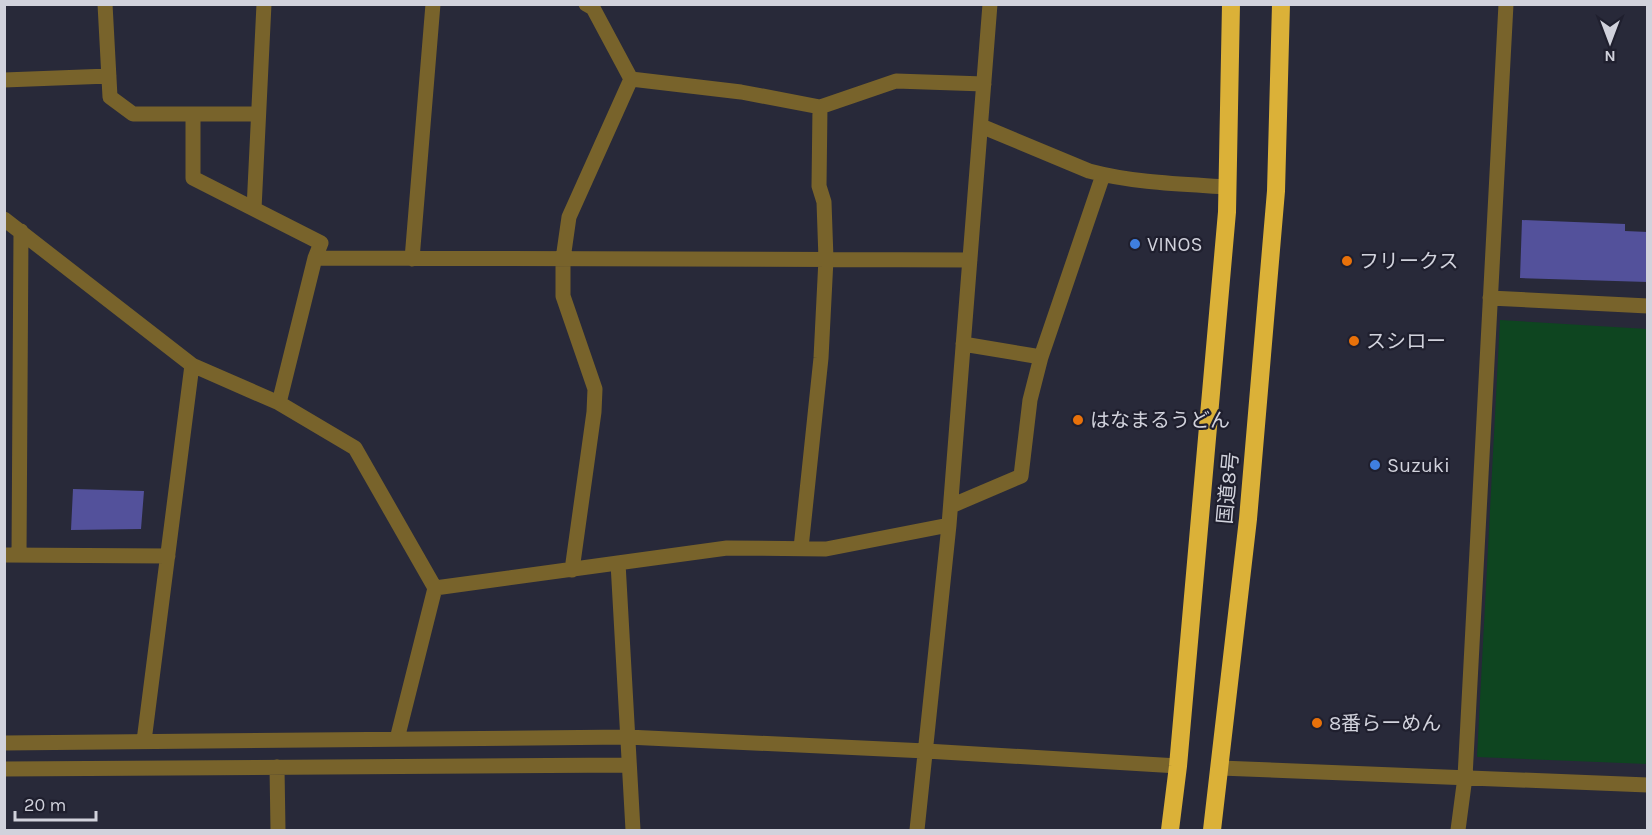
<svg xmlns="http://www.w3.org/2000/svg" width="1652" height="835" font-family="Karla,'Noto Sans JP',sans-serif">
<rect width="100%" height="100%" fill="#282939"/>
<!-- green -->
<path fill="#0e4520" d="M1500 320 1647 329V764L1477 757Z"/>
<!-- building -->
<path fill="#53519b" d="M1522 220 1625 224V231L1648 232V282L1520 278Z
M73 489 144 491 141 529 71 530Z"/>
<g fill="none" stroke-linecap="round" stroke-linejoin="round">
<!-- minor -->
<path stroke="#78632b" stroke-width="15" d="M105 4 110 97 133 114H258
M631 79 741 92 820 107
M4 80 109 76
M193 114V178L321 243 315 258
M981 126 1089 171C1134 183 1181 184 1228 187
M254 209 264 4
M4 219 192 365 279 403 355 448 435 588 727 548 826 549 949 525
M412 259 433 4
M1490 298 1648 306
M963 344 1041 357
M279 403 315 258 970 260
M951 506 1021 476 1030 400 1041 357 1103 175
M801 548 821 358 826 259 824 202 819 186 820 107 896 81 984 84
M4 555 168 556
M19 555 21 231
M618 563 633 830
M572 570 594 412 595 389 563 296V259L569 217 631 79 593 8 586 4
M397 739 435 588
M144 741 192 365
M4 743 627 737 926 751 1178 766
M277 767 278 830
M1220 768 1648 785
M4 769 629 765
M917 830 949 525 990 4
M1458 830 1465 777 1506 4"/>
<!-- highway -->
<path stroke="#dbb138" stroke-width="18" d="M1170 830 1178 766 1227 212 1231 4
M1212 830 1248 519 1276 191 1281 4"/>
</g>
<!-- markers -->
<g fill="#3f7fe0" stroke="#1f1f2e" stroke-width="2">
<circle cx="1135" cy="244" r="6"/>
<circle cx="1375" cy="465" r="6"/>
</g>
<g fill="#e8710a" stroke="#1f1f2e" stroke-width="2">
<circle cx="1347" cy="261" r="6"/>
<circle cx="1354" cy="341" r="6"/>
<circle cx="1078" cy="420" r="6"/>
<circle cx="1317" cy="723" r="6"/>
</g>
<g text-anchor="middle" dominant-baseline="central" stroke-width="4.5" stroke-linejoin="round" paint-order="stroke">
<!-- poi labels -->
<g font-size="20" fill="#d1d2dc" stroke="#1f1f2e" text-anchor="start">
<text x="1147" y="244">VINOS</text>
<text x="1359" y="261">フリークス</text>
<text x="1366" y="341">スシロー</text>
<text x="1090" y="420">はなまるうどん</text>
<text x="1387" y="465">Suzuki</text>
<text x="1329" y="723">8番らーめん</text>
</g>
<!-- street labels -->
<g font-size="20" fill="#d1d2dc" stroke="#1f1f2e">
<text transform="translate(1228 488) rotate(-85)">国道8号</text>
</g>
</g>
<!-- border -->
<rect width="1652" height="835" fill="none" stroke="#d1d2dc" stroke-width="12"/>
<!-- north arrow -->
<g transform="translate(1610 42) rotate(180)" stroke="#1f1f2e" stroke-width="4.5" paint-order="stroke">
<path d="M0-4.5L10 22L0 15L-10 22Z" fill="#d1d2dc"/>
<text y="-9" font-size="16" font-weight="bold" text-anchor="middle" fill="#d1d2dc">N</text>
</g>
<!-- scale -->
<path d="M15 811v9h81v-9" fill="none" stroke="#d1d2dc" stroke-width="3"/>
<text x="24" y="811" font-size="18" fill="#d1d2dc" stroke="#1f1f2e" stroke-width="4.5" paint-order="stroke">20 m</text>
</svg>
